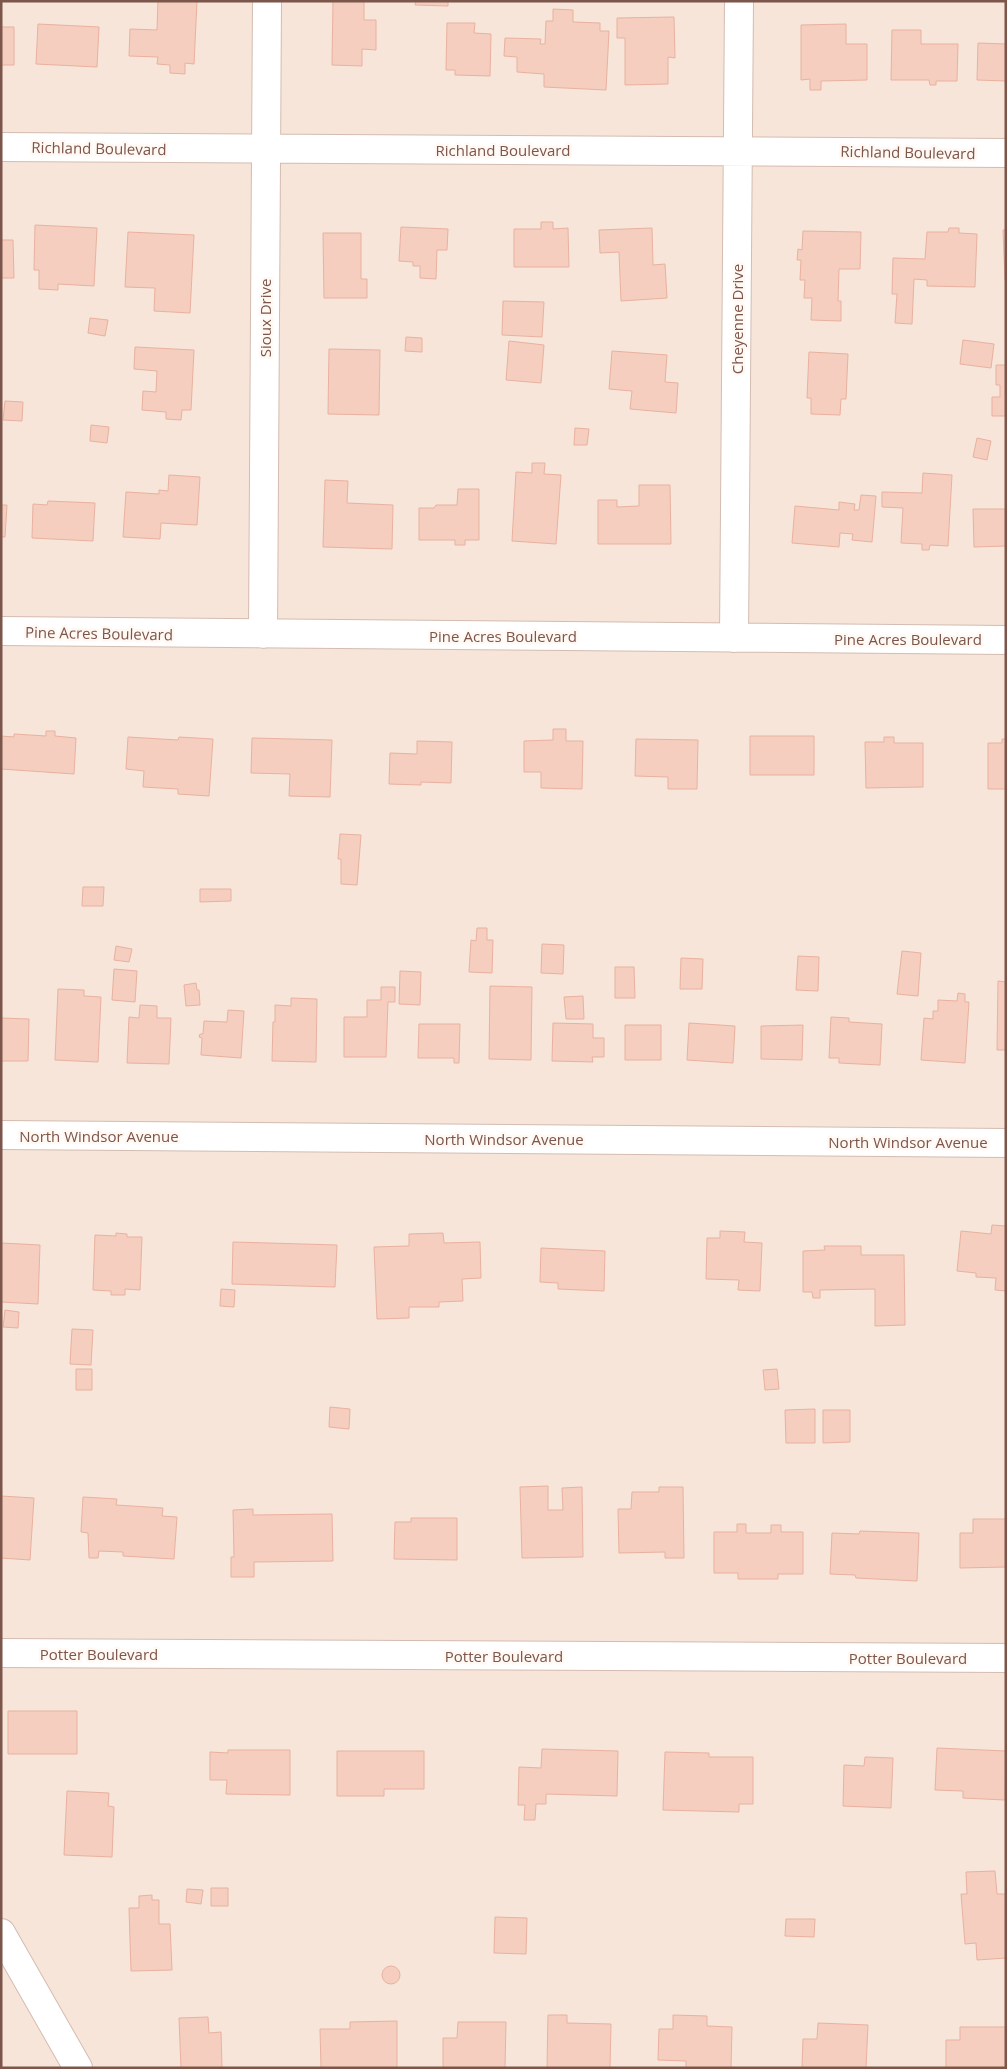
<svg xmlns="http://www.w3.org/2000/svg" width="1007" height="2069" font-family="'Open Sans',sans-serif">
<rect width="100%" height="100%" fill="#fef4eb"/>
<!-- residential -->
<path fill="#f6e5d8" d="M1 1H1006V2068H1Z"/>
<!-- building -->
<path fill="#f5cec0" stroke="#e9b19f" d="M158 1H197L194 64 185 63V74L170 73V65L157 64 158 57 129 56 130 29 157 30Z
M333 1H364V20H376V50L362 49V66L332 65Z
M416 1H448V6L415 5Z
M553 9 573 10V22L600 23V31H609L606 90 544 87V74L517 72V57L504 56 505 38 541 39 540 44H545L546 21H553Z
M674 17 675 58 668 57V84L625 85V38H617V18Z
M447 23H475L474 33 491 34 490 76 455 75V70H446Z
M38 24 99 27 97 67 36 64Z
M846 24V44H867V80L821 81V90H810V79L801 80V25Z
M1 27H14V65H1Z
M892 30H921V44H958L957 81H936V85H930L929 80H891Z
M978 43 1006 44V81L977 80Z
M541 222H553V229L568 228 569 267H514V229H541Z
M35 225 97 228 94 286 58 284V290L39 289V270H34Z
M401 227 448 229 447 250H437L436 279 420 278V266H413V262L399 261Z
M652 228 653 265 665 264 667 298 621 301 619 252 600 253 599 230Z
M949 228H959V233L977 234 975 287 927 286V280L914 279 912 324 895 323 897 294H892L893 258 925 259 927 232H948Z
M1003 230H1006V280H1005Z
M803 231 861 232 860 269H839L838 301H841V321L811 320 812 298H804L805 280H800L801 260H797L798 249 802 250Z
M128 232 194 235 190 313 154 311 155 288 125 287Z
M323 233H361V279H367V298H324Z
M1 240H13L14 278H1Z
M503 301 544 302 542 337 502 335Z
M90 318 108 320 105 336 88 333Z
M406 337 422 338V352L405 351Z
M963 340 994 344 991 368 960 364Z
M509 341 544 345 541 383 506 380Z
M135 347 194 350 191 410H182L181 420 166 419V412L142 410 143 391 156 392 157 371 134 369Z
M329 349 380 350 379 415 328 414Z
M612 351 667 355 665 382 678 383 676 413 630 409 632 391 609 389Z
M809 352 848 354 846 399H841L840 415 811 414V398H807Z
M996 365H1006V416H992V397H1000V385H996Z
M5 401 23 402 22 421 3 420Z
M91 425 109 427 107 443 90 441Z
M575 428 589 429 587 445H574Z
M977 438 991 441 987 460 973 457Z
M532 463H545L544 474 561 475 556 544 512 541 516 472 532 473Z
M923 473 952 475 948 546 930 545 929 550H922V544L901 543 903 508 882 507V492L922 493Z
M169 475 200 477 197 525 161 523 160 539 123 537 126 492 159 494V490L168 491Z
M325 480 348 481 347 503 393 505 392 549 323 547Z
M639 485H670L671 544H598V500H617V507L639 506Z
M458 489H479V540H465V545H455V540H419V508H434L436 505H457Z
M861 495 876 496 872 542 852 540 853 534 840 533 839 547 792 543 795 506 839 510V502L855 504 854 510H859Z
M48 501 95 503 93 541 32 538 33 504 47 505Z
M1 505H7L5 537H1Z
M973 509H1006V546L974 547Z
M553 729H566V741H583L582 789 541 788V772H524V741L553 740Z
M46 731H55V736L76 738 74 774 1 769V736L14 737V734L46 736Z
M750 736H814V775H750Z
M128 737 178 740 179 737 213 739 209 796 178 794V789L143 787 144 771 126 769Z
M884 737H894V743H923V787L866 788 865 742H884Z
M252 738 332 740 330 797 289 796 290 774 251 773Z
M636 739 698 740 697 789H668V777L635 776Z
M1002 739H1006V789H988V743H1002Z
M417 741 452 742 451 783 421 782V785L389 784 390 753 417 754Z
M340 834 361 835 357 885 341 884V859H338Z
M83 887H104L103 906H82Z
M200 889H231V901L200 902Z
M477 928H487V940H493L492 973 469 972 471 940 476 941Z
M542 944 564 945 563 974 541 973Z
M116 946 132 949 129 962 114 960Z
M902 951 921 953 918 996 897 994Z
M798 956 819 957 818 991 796 990Z
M681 958 703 959 702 989H680Z
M615 967H634L635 998H615Z
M114 969 137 971 135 1002 112 1000Z
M400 971 421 972 420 1005 399 1004Z
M998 981 1006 982V1050H997Z
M196 983 197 990H199L200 1005 186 1006 184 985Z
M490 986 532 987 531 1060 489 1059Z
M381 987H395V1002H388L386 1057H344V1017H367V1000H381Z
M58 989 84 990V996L101 997 98 1062 55 1060Z
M958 993 965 994V1002H969L965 1063 921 1060 924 1018 933 1019V1011H938V1000L957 1001Z
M583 996 584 1019H566L564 997Z
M291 998 317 999 316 1062 272 1061 273 1022H275V1005L291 1006Z
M140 1005 157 1006V1018H171L169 1064 127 1063 129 1017 139 1018Z
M228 1010 244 1011 241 1058 201 1055 202 1038 199 1037 200 1034H203L204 1021 227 1022Z
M831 1017 849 1018V1022L882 1024 880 1065 839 1063V1058H829Z
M1 1018 29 1019 28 1061H1Z
M553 1023 593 1024V1038H604V1057H592L593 1062 552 1061Z
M689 1023 735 1026 733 1063 687 1060Z
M419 1024H460L459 1063H454V1058H418Z
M625 1025H661V1060H625Z
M803 1025 802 1060 761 1059V1026Z
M992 1225 1006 1226V1291L995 1290 996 1278 976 1277V1273L957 1271 961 1231 991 1234Z
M720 1231 745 1232 744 1242 762 1243 760 1291 738 1290 739 1280 706 1279 707 1238H720Z
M116 1233 127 1234V1237H142L140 1290 125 1289V1295H111V1291L93 1290 95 1235 116 1236Z
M443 1233 444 1243 480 1242 481 1278 462 1279 463 1301 439 1302V1307H409V1318L377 1319 374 1247 409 1246V1234Z
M233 1242 337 1245 335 1287 232 1284Z
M1 1243 40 1245 38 1304 1 1302Z
M824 1246H861V1255H904L905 1325 875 1326V1289L820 1290V1298H813L812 1292H803V1251L825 1250Z
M541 1248 605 1251 604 1291 558 1289V1283L540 1282Z
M221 1289 235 1290 234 1307 220 1306Z
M5 1310 19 1312 18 1328 3 1327Z
M72 1329 93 1330 91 1365 70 1364Z
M76 1369H92V1390H76Z
M777 1369 779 1389 765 1390 763 1370Z
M330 1407 350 1409 349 1429 329 1427Z
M815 1409V1443H786L785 1410Z
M823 1410H850V1442L823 1443Z
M548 1486V1510H563L562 1488 582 1487 583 1557 522 1558 520 1487Z
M659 1487H683L684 1558H665V1552L619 1553 618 1509H631L632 1492H659Z
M1 1496 34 1498 30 1560 1 1558Z
M83 1497 117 1499 116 1505 163 1508 162 1516 177 1517 174 1559 123 1556V1552L99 1551 98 1558H89L88 1533 81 1532Z
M253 1509V1515L332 1514 333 1561 254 1562V1577H231V1557H234L233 1510Z
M411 1518H457V1560L394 1559 395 1522H411Z
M973 1519H1006V1567L960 1568V1533H973Z
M737 1524H746V1533H771V1525H781V1532H803V1574H778V1579H738V1573H714V1532H737Z
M860 1531 919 1533 917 1581 856 1578 855 1575 830 1574 832 1533 859 1534Z
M8 1711H77V1754H8Z
M937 1748 1006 1751 1005 1800 963 1798V1791L935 1790Z
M542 1749 618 1751 617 1796 546 1794V1804H536L535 1820H524L525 1805H518L519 1767 541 1768Z
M228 1750H290V1795L226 1794 227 1780H210V1752L228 1753Z
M337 1751H424V1789H384V1796H337Z
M665 1752 709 1753V1757H753V1804H739V1812L663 1810Z
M865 1757 893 1758 891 1808 843 1806 844 1765 864 1766Z
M67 1791 109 1793 108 1806 114 1807 112 1857 64 1855Z
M995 1871 997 1894H1006V1958L977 1960 976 1943 965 1944 961 1894H967L966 1872Z
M211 1888H228V1906H211Z
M187 1889 203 1890 201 1904 186 1902Z
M152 1895V1900H159V1924H170L172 1970 131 1971 129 1908H139V1896Z
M495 1917 527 1918 526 1954 494 1953Z
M786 1919H815L814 1937 785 1936Z
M382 1975a9 9 0 1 1 18 0a9 9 0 1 1-18 0Z
M548 2015H567V2023L611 2024 610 2068H547Z
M673 2015 707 2016V2026L732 2027 731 2068H686V2061L658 2060 659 2029H673Z
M208 2017 209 2033 221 2032 222 2068H181L179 2018Z
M397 2021V2068H321L320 2029H350V2022Z
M458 2022H506L505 2068H443V2038H457Z
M818 2023 868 2025 866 2068H802L803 2039H817Z
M960 2027H1006V2068H946V2040H960Z"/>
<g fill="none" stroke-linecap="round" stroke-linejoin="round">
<!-- street casing -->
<g stroke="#d4bcb1" stroke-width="30">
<path id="street" d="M1 147 1006 153
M1 631 1006 640
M263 634 267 1
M734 638 739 1
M1 1135 1006 1143
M1 1653 1006 1658
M1 1933 78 2068"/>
</g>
<!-- street -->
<use href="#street" stroke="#fff" stroke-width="28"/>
</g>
<g text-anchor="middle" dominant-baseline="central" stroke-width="5" stroke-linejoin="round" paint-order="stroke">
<!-- street labels -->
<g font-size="15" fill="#7c554b" stroke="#fff8f3">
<text transform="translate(99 148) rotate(1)">Richland Boulevard</text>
<text x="503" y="150">Richland Boulevard</text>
<text transform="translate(908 152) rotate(1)">Richland Boulevard</text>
<text transform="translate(265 318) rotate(-90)">Sioux Drive</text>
<text transform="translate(737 319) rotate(-90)">Cheyenne Drive</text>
<text transform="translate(99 633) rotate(1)">Pine Acres Boulevard</text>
<text x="503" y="636">Pine Acres Boulevard</text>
<text x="908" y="639">Pine Acres Boulevard</text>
<text x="99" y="1136">North Windsor Avenue</text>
<text x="504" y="1139">North Windsor Avenue</text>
<text x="908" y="1142">North Windsor Avenue</text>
<text x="99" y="1654">Potter Boulevard</text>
<text x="504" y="1656">Potter Boulevard</text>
<text x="908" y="1658">Potter Boulevard</text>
</g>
</g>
<!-- border -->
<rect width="1007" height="2069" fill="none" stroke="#7c554b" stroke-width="5"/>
</svg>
